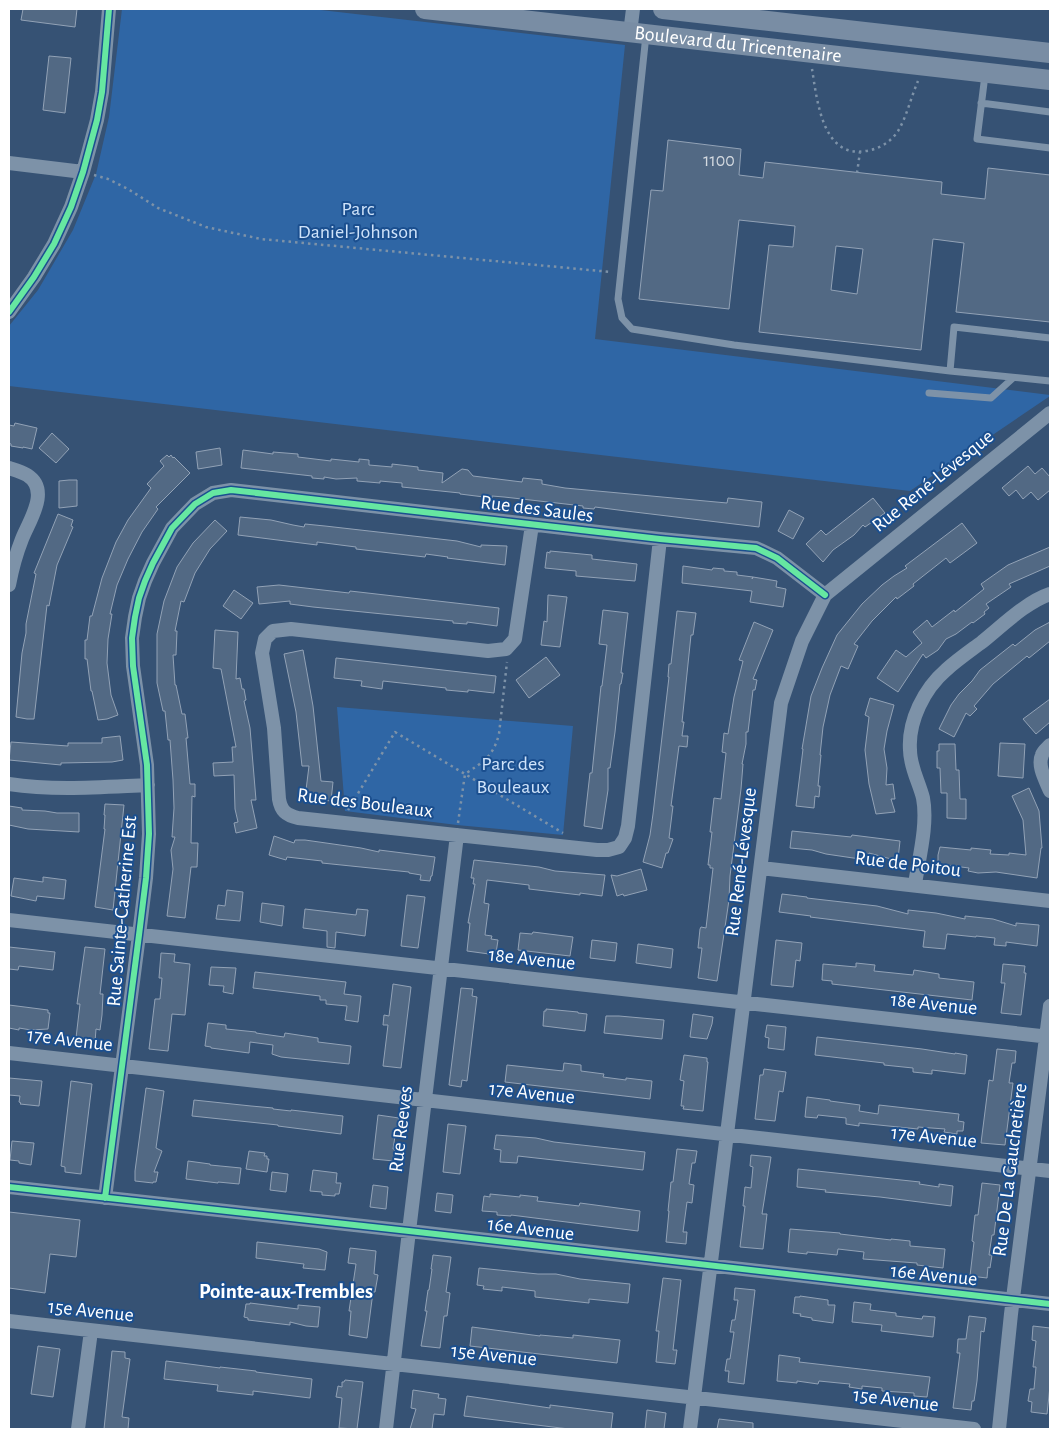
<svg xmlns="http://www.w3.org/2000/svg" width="1059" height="1438" font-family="'Alegreya Sans',sans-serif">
<rect width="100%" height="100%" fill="#365274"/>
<!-- green -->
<path fill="#2f66a5" d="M122 9H312L625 45 595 339 1050 395V396L910 491 9 386V326L38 290 73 230 96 174 109 117Z
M337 707 573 726 563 835 457 825 345 811Z"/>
<!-- building -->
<path fill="#526984" stroke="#92a2b6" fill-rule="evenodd" d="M23 9H77L75 27 21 20Z
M49 56 71 58 65 113 43 110Z
M668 140 741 149 739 175 763 178 765 162 942 182 941 194 985 199 988 168 1050 175V322L956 312 964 243 933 239 921 350 759 332 769 245 793 247 795 226 739 220 729 309 639 299 651 190 663 191ZM836 246 863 249 857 294 831 290Z
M15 423 37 428 32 449 23 447V448L11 446V444L9 443V425L14 426Z
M52 433 69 449 56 463 39 448Z
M220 448 222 465 198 469 196 452Z
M243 450 273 454V452L298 454V457L331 461V459L359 462V459L369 460V465L392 467V464L418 467V470L443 473 442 483 462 469 468 470 473 476 522 482 523 478 542 480V484L565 488 727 503 728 498 762 502 759 527 626 511 595 507 594 509 583 508V506L504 497 492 496V498L460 494V493L402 487V483L380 481V483L357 481V478L336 479 324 477V479L312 478V476L241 468Z
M167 455 169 457 171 455 173 458 174 457 190 473 156 507 158 509 142 532 128 559 117 585 110 614H112L108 639 107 663 111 695 118 715 107 719 98 720 92 691H91L87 659H85V640H87L90 616H92L102 578 116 542 128 520 151 488 147 484 164 466 160 461Z
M1028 466 1035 474 1042 468 1050 477V490L1038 500 1031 492 1023 499 1016 490 1009 496 1002 488Z
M69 480H77V506L59 508V481Z
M873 498 885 513 865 527 863 525 854 535 833 550 823 562 806 544 821 530 826 535Z
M789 510 804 518 793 539 778 531Z
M58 514 73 520 71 526 73 527 57 565 49 606 47 605 34 719H27L16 717 22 653 26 633V624L36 574 34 573Z
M240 517 271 520 293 525 304 527 305 524 325 526 457 541 481 547V545L507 546 505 565 447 558 448 557 426 554 425 557 356 549V547L317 542V545L238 535Z
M215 520 227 531 210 549 195 573 184 602 181 601 175 631H177L176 655H173L175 685H176L182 714H185L188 738H186L190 784H195V797L192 796 191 843H198L197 867H191L185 918 167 916 173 869 171 850 175 837H172L174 808 173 780 170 740H168L165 711H163L157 683V634L164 601 177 567 193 543Z
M962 523 977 543 950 563 946 558 913 584 914 586 897 599 896 597 872 621 854 644 858 646 848 669 841 666 830 695 823 727 820 755H821L818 786H820L819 797 815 796 814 808 796 806 803 749H802L811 696 822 668 837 635 862 604 882 585 894 576 907 568 905 566Z
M1050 547V566L1009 584 1011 587 986 604 989 608 984 612 985 614 973 623 972 622 956 634 946 639 938 650 926 658 923 654 898 692 877 678 896 650 906 657 922 643 913 632 927 620 932 627 954 610 955 612 984 589 981 584 1008 565Z
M550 551 592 555V559L637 564 635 581 576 576V571L545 568 547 552 550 553Z
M683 566 712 570 713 568 724 569V571L737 572V575L753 577 752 579 753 577 777 581 776 587 786 589 783 607 750 602 752 591 682 583Z
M279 585 349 593 350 591 499 608 497 626 467 622V624L453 623V621L313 607 290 604V601L259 604 257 587Z
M234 590 253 603 241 619 223 606Z
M548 595 567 597 560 647 541 645 544 621 547 622Z
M603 610 628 613 621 673H623L621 684H620L615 732 610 768H608V790L602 829 584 826 590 773H592L601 686H602L607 645 599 644Z
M677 611 696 613 693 635H691L682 722H684L682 736H688L687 747 679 746 671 806H673L669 838 673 839 668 853H666L662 868 643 862 650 835 653 814 669 677H668L669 664H671Z
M754 622 773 630 753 679 757 680 755 690H753L748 732H746V744L742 764H743L741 789 730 876 729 900 717 981 698 978 702 948H698L700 929 701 927 706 928 713 868H710V865H708L712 832H710L714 798 721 799 726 753 722 752 724 733 728 734 734 697 743 661 739 660Z
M1050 622V641L1029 658 1027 656 993 684 974 706 977 709 970 716 966 713 954 737 939 729 951 705 959 694 972 681 980 670 1013 644 1015 646 1035 630Z
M215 630 238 632 236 679 240 678 242 689H244L246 700 244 701 250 728 256 800H251L257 828 236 833 234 823 238 822 235 809 234 775 214 776 213 763 233 762 232 747H236L221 669 213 668Z
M303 650 313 706 321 781 333 782 331 801 305 798 309 766H302L296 712 284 654Z
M546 657 560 675 529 698 516 680Z
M336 658 496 676 494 693 468 690V692L446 690V688L383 681 382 689 361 686 362 681 334 678Z
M870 698 894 705 887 731 884 749 887 768 886 785 893 784 895 799H891L895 812 876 814 869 784 865 750 869 717 865 715Z
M1050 699V722L1036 734 1023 719Z
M120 736 123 760 112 762 61 763V765L9 760 11 742 68 746V743H102V738Z
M1000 743 1025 744 1023 778 998 776Z
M939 744H955L956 770H959L960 799H966V819L947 818V793H941L940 768H937V751H939Z
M1029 788 1039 811 1042 848H1041L1037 878 996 872 978 873 968 871 969 868 938 864V855L940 847 971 850V848L991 850 990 854 1009 855V853L1026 855 1023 820 1012 796Z
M105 804 124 805 113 910 95 907 105 829H104L105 815H104Z
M9 806 22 808V810L45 811 57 813H79V832L28 829 9 825Z
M792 831 851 837 852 835 900 841 898 859H891L869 853 868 859H860L826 854 812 850 790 848Z
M274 836 294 843 295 840H305L361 848 379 852V850L435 857 432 876H431L430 881 420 880 421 875 409 873V872L322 863V861L287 857 286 860 269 855Z
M474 860 539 867 555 871 605 875 602 896 580 893V895L529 889V885L487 880 484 903 489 904 485 935 492 936 491 939 498 940 496 953H490L489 954 467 951 470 923H468L475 884H473L474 878H471Z
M641 869 647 890 624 896 623 894 617 896 611 875 617 876Z
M43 877 66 880 64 899 37 896 36 901 11 896 14 878 43 882Z
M227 890 243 892 240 921 216 919 218 905 225 906Z
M782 894 807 897V898L877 906 908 914V910L936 913 965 919V916L993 919 1016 926V923L1039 925 1037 946 1006 942V946L994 945 995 938 976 936V937L947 934 945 949 923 947 925 931 810 917 811 916 779 912Z
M407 895 425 897 418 948 401 946Z
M262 903 284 906 282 926 260 922Z
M305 909 356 915 357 909 368 910 365 936 336 932 335 948 327 947V931L303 928Z
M533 932 573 937 570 956 518 950 520 933 532 934Z
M592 940 617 943 615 961 590 958Z
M776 940 802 943 800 961 796 960 793 987 771 985Z
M638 944 673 949 671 968 636 963Z
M9 947 55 952 53 970 19 966 18 970 9 969Z
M85 947 105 949 100 994H103L102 1015 100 1030 96 1029 95 1042 76 1038 80 1004H77Z
M161 953 175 954 174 962 190 964 185 1015 172 1014 168 1051 149 1049 155 999H160L162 978H159Z
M856 963 875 965 874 971 913 975 914 970 939 974V978L974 982 972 1000 832 984V981L822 980 823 964 856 967Z
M1003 964 1025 966 1024 973H1026L1021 1015 1001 1013 1005 983H1001Z
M211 967 236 968 233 994 223 992 224 986 209 985Z
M255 972 346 982 344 994 361 996 358 1022 345 1020 347 1006 326 1004V1000H320V996L253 988Z
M393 984 411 987 401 1068 383 1066 388 1025H383L384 1015 389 1016Z
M461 988 473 989 472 996 477 997 467 1081 462 1080 461 1087 449 1085Z
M9 1005 48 1010V1013H50L48 1029 31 1030 19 1028V1030L9 1028Z
M546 1009 578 1012V1013L587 1014 585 1031 544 1026H543L544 1011H546Z
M693 1014 713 1017 712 1024 707 1039 690 1037Z
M606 1016H619L664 1020 662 1039 604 1033Z
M208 1023 226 1025V1029L256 1032V1033L284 1037 285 1033 318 1038V1042L351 1046 349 1064 281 1057 272 1054 273 1045 250 1042 249 1053 211 1048V1047L205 1046Z
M767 1025 786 1027 784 1050 768 1048 769 1038 765 1037Z
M817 1037 922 1049 955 1054V1053L967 1055 965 1074 932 1070V1074L913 1072V1068L884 1065V1063L815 1055Z
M997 1049 1016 1051 1015 1063H1012L1009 1083H1013L1005 1145 981 1143 989 1080 993 1081Z
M684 1055 707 1058V1062H708L703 1111 683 1109 684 1106H681L684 1081 680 1080Z
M564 1063 581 1065V1071L604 1074 603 1077 626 1080V1078L652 1081 650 1099 505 1082 507 1065 563 1071Z
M764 1069 786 1072 783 1092 779 1091 775 1121 755 1119 760 1075H763Z
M9 1078 42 1081 39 1106 20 1104 21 1103 19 1102 20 1096 9 1095Z
M71 1081 92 1084 81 1174 65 1172V1167L61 1166Z
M146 1088 164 1091 156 1148 162 1151 154 1172H158L156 1182H153V1183L135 1181V1171Z
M807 1097 830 1100V1101L860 1105 859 1111 878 1114 879 1105 959 1114 958 1121 964 1122 963 1131H957V1134L944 1132 945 1129 918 1127V1129L859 1123V1126L846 1124V1118L818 1115 817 1118 805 1117Z
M194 1100 251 1106 273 1108V1109L291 1111V1110L343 1116 341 1134 278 1126V1125L192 1116Z
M378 1115 399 1118 398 1130H396L393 1149H395L394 1161 373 1159Z
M448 1124 466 1126 460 1174 443 1172Z
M496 1135 536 1138 554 1142 645 1152 643 1170 518 1156 517 1163 500 1162 501 1150 494 1149Z
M12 1141 34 1143 31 1165 19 1163V1161L10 1160Z
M677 1149 697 1151 695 1163H692L689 1184 694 1185 692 1203 687 1202 683 1232H687L686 1244 666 1242 669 1211H668L671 1182H673Z
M249 1151 265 1153 264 1156H267V1159H269L267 1172 246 1169Z
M751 1155 771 1157 762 1214H767L763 1249 740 1247 745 1206H743L745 1187 751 1188 753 1167 750 1166Z
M188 1161 210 1164V1165L241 1168 239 1184 218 1182V1183L186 1179Z
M798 1169 920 1182 919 1184 939 1187V1184L953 1186 951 1206 880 1197 825 1192 826 1190 797 1187Z
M313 1170 337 1173 336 1183H341L339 1194H335V1196L322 1195V1192L310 1191Z
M272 1172 288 1174 286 1192 270 1190Z
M982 1183 1000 1185 994 1235H992L989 1255H992L990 1268 988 1267 987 1278 970 1276 974 1242 972 1241 975 1215H978Z
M373 1185 388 1187 386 1209 370 1207Z
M437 1193 453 1195 451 1213 435 1211Z
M490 1194 520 1197V1195L538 1197 537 1201 579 1206 580 1203 640 1211 638 1231 511 1215V1216L497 1215V1212L482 1211 484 1196 490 1197Z
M9 1212 80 1220 76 1257 50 1254 45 1293 9 1288Z
M790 1229 840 1233V1234L891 1240V1239L910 1241V1246L945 1249 943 1268 917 1265V1263L863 1259 864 1252 838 1249 837 1255 807 1252V1254L788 1252Z
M257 1242 319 1249 327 1252 325 1270 303 1268 304 1264 256 1258Z
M350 1248 376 1251 374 1274 378 1275 375 1292H373L367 1338 349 1335 351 1311H349L356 1264 348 1263Z
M433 1255 451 1257 446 1292 450 1293 447 1316H444L440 1348 421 1346 427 1311H425L428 1290H429L432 1269H431Z
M479 1268 538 1274H556L580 1279 630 1284 628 1303 589 1299V1303L535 1297V1291L502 1287V1291L483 1289 484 1286 477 1285Z
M663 1278 681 1280 673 1350H677L675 1364 656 1362 659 1331H656Z
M735 1288 755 1290 744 1384 728 1382 729 1371H725L727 1359H730L734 1332H730L732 1320H735L738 1300H734Z
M800 1296 828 1300V1305H835L833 1323 812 1320V1318L800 1316 801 1314 793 1313 795 1297H800Z
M854 1302 871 1304 870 1310 896 1313V1316L922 1319 923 1316 935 1317 933 1337 881 1331 882 1325 852 1322Z
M250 1303 298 1309V1305L320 1307 318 1327 306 1326 290 1322V1325L248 1320V1318L244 1317 246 1304H250Z
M969 1316 986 1318 984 1332 981 1331 977 1381 974 1401H972L971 1410 953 1408 960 1353H957L958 1339H966Z
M1033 1326 1050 1328V1386L1047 1414 1031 1412 1032 1402 1028 1401 1030 1389H1034L1036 1367H1033L1036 1341 1032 1340Z
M472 1327 540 1336V1335L573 1338V1335L620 1340 617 1363 470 1346Z
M38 1346 60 1349 53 1397 31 1394Z
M112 1351 125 1352V1358L130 1359 122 1417 129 1418 128 1429H104Z
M779 1355 800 1358 799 1362 930 1377 927 1397 914 1396V1393L882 1391V1388L862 1386V1389L849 1387 850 1384 839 1383 819 1381 818 1384 797 1381V1383L777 1381Z
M166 1361 220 1368V1367L256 1371V1372L312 1379 310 1398 253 1391V1395L217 1391 218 1385 164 1379Z
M345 1380 363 1382 357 1429 339 1428 342 1398 336 1397 338 1386 342 1387V1382H344Z
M413 1390 439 1394 438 1398 446 1399 444 1415 434 1414 432 1429H410L416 1409 411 1408Z
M467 1396 550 1408V1405L613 1413 611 1429H569L464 1416Z
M647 1410 666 1413 664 1429H645Z
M719 1419 753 1423V1429H717Z"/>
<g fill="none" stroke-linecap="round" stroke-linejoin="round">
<!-- path -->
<path stroke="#7d92a8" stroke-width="2.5" stroke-dasharray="2.5 4" stroke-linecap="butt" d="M812 69C817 99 822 159 866 151 879 149 891 142 898 131 907 116 911 97 918 81
M857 173 860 152
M94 175 108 179 128 189 158 208 206 227 261 239 611 272
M348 810 395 732 563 833
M458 823 465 774C483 762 493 757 499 734L507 662"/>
<!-- lane -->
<path stroke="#7d92a8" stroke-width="7" d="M646 35 618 299 622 318 632 329 734 345 950 371 1050 381
M985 75 977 139 1050 148
M981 103 1050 112
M950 371 954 327 1050 338
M929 393 991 398 1013 378"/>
<!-- street -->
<path stroke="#7d92a8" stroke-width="14" d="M630 33 633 9
M9 163 83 172
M9 312 34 277 54 244 71 207 83 172 97 120 102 92 109 9
M9 468C15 470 22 472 27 475 51 490 29 521 22 539 16 554 12 569 9 585
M532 525 515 639 506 649 488 651 291 629 273 631 265 639 262 653 274 728 279 799C281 811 286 815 298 818L597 850H608L619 847 625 838 628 826 660 539
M1050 745C1048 748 1043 751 1042 755 1037 766 1046 781 1050 791
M9 784C55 791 102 787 148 785
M761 868 1050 901
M915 884C919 858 928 824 923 798 919 782 910 767 910 750 908 721 924 689 946 670 957 660 970 651 982 642 1002 626 1026 602 1050 594
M9 920 1050 1037
M9 1053 1050 1171
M9 1187 409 1231 1050 1304
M105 1198 139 935 146 878 149 834 147 765 133 666 132 638 135 617 139 598 145 581 153 563 172 528 195 504 213 493 231 490 660 539 756 548 777 558 825 595
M9 1321 974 1429
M78 1429 91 1331
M386 1429 409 1231 457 835
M690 1429 781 703 802 641 825 595 1050 413
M999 1429 1011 1314 1050 1006"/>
<!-- secondary -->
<g stroke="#798da4" stroke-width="20">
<path id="s1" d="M425 9 1050 80"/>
<path d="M663 9 1050 53"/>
</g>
<!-- cycleway casing -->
<g stroke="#1b4f8f" stroke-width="9">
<path id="cycleway" d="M9 312 34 277 54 244 71 207 83 172 97 120 102 92 109 9
M9 1187 409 1231 1050 1304
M105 1198 139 935 146 878 149 834 147 765 133 666 132 638 135 617 139 598 145 581 153 563 172 528 195 504 213 493 231 490 660 539 756 548 777 558 825 595"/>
</g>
<!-- cycleway -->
<use href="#cycleway" stroke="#66e7a1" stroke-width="6"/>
</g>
<g text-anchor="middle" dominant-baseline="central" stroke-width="4" stroke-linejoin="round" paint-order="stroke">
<!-- number labels -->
<g font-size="18" fill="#d4dae0">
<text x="719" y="161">1100</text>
</g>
<!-- street labels -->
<g font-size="20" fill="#fff" stroke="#1b4f8f">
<text stroke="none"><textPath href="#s1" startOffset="315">Boulevard du Tricentenaire</textPath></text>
<text transform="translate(933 481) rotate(-39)">Rue René-Lévesque</text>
<text transform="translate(537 509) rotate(7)">Rue des Saules</text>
<text transform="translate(365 803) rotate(7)">Rue des Bouleaux</text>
<text transform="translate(741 862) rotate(-83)">Rue René-Lévesque</text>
<text transform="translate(908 864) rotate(7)">Rue de Poitou</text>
<text transform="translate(122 911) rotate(-85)">Rue Sainte-Catherine Est</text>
<text transform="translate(532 959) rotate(6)">18e Avenue</text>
<text transform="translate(934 1004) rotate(6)">18e Avenue</text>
<text transform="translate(70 1040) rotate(7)">17e Avenue</text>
<text transform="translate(532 1093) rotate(6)">17e Avenue</text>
<text transform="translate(401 1129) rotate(-83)">Rue Reeves</text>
<text transform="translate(934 1137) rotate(6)">17e Avenue</text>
<text transform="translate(1010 1170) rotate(-83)">Rue De La Gauchetière</text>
<text transform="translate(531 1229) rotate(7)">16e Avenue</text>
<text transform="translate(934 1275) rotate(6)">16e Avenue</text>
<text transform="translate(91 1311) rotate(6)">15e Avenue</text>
<text transform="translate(494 1355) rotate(6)">15e Avenue</text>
<text transform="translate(896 1400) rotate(7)">15e Avenue</text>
</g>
<!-- park labels -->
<g font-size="20" fill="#cfe3fa" stroke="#1b4f8f">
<text x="358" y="209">Parc<tspan x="358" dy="23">Daniel-Johnson</tspan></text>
<text x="513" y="764">Parc des<tspan x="513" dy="23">Bouleaux</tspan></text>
</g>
<!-- neighbourhood labels -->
<g font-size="21" font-weight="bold" fill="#fff" stroke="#1b4f8f">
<text x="286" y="1291">Pointe-aux-Trembles</text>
</g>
</g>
<!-- border -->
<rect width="1059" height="1438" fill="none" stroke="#ffffff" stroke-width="20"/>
</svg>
